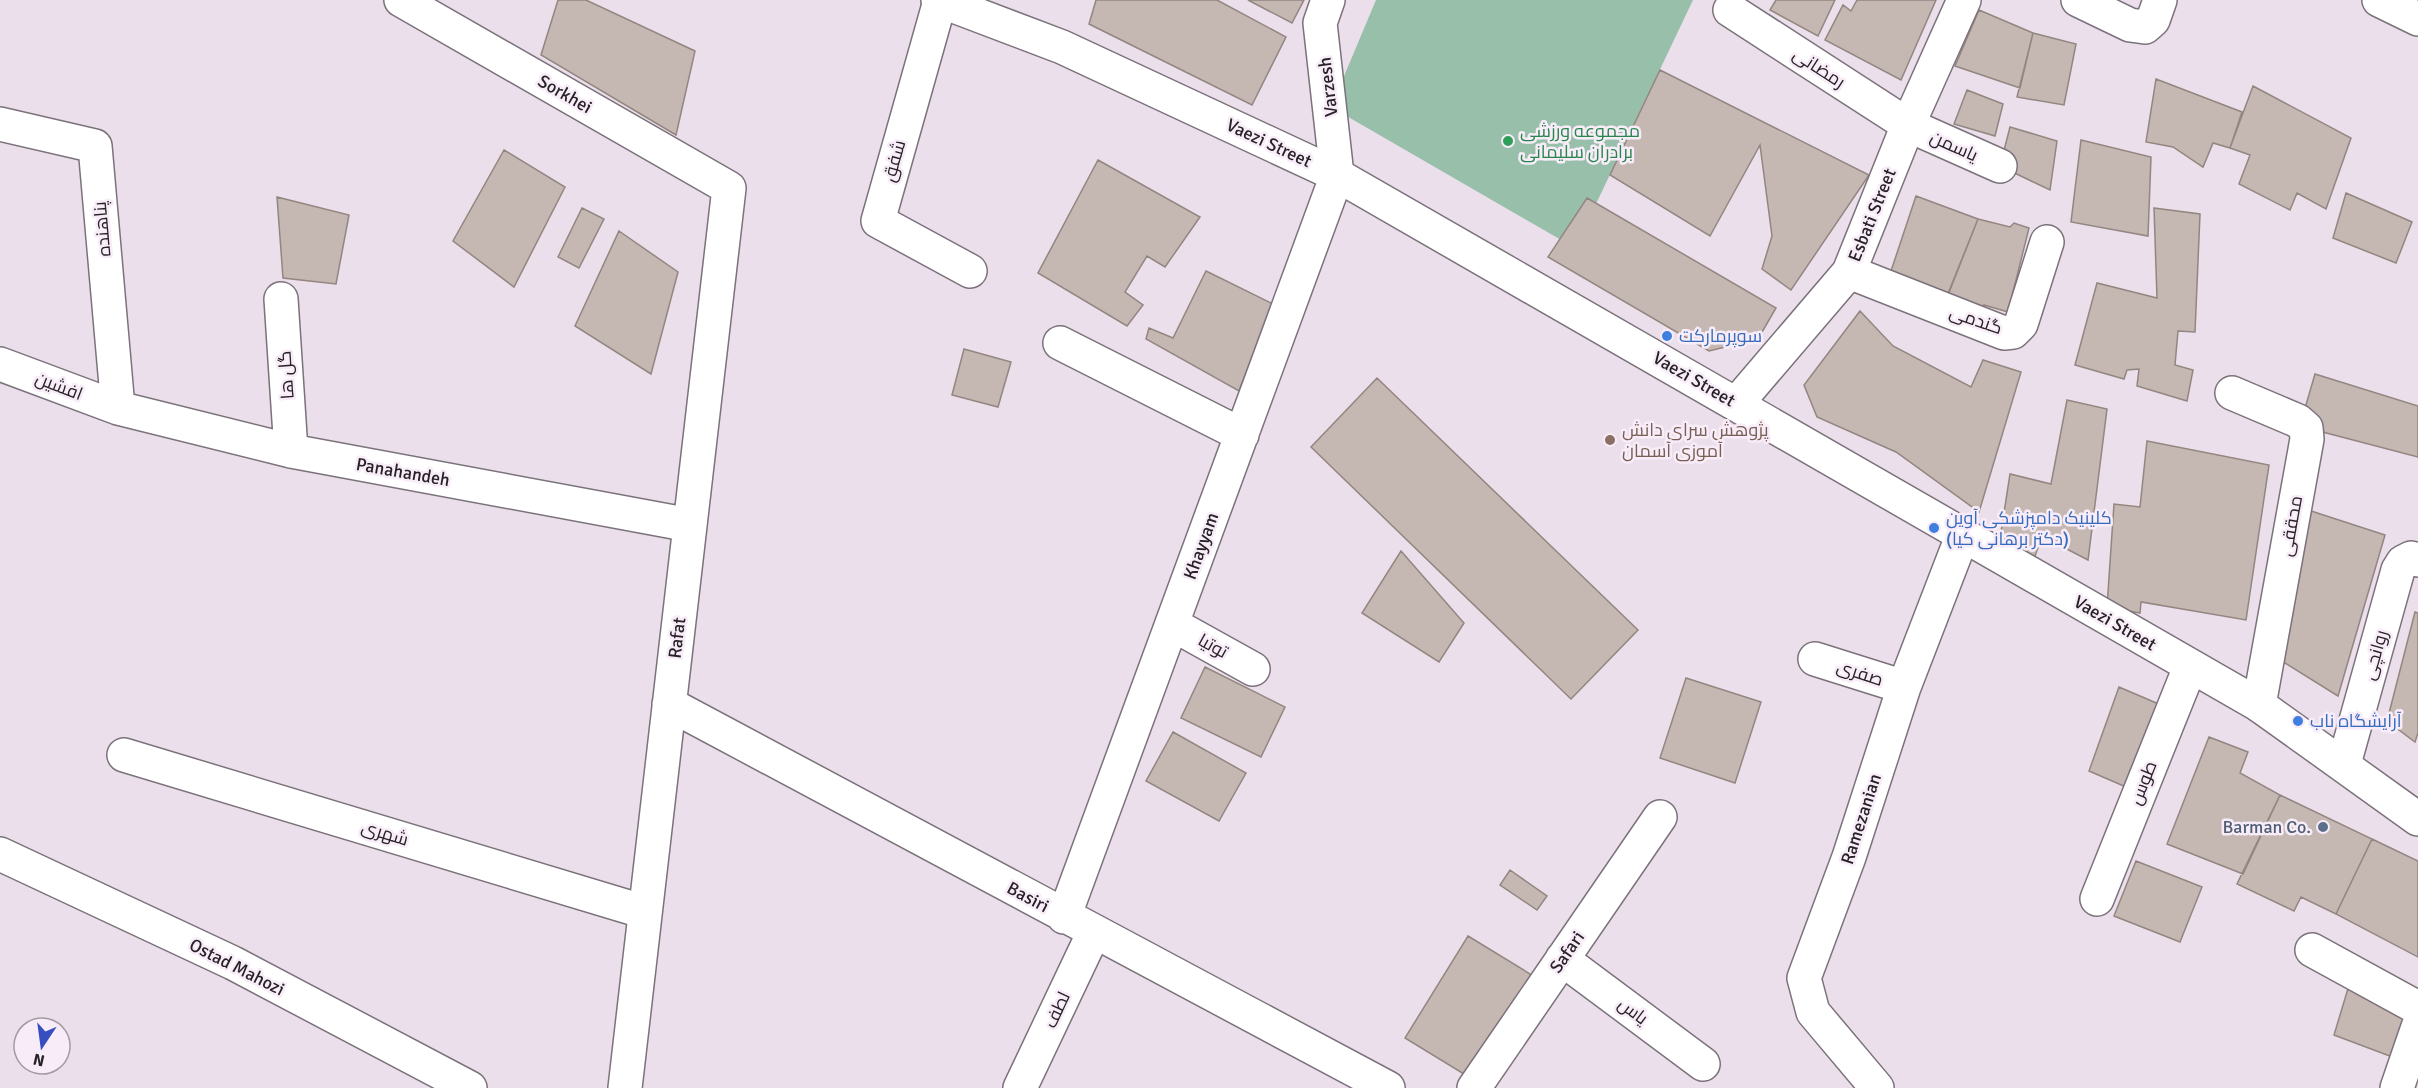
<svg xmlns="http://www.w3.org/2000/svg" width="2418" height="1088" font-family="Signika,Cairo,sans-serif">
<rect width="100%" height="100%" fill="#eadfea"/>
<!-- green -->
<path fill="#98bfaa" d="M1376 0H1693L1575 248 1331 107Z"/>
<!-- building -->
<path fill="#c5b7b1" stroke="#938680" stroke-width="1.5" d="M558 0H586L695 51 676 135 541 55Z
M1096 0H1217L1286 37 1252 105 1089 24Z
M1248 0H1304L1292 23Z
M1776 0H1835L1818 36 1770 10Z
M1857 0H1936L1901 80 1825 40 1843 5 1851 11Z
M1979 10 2033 33 2020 88 1955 66Z
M2033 33 2076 44 2064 105 2017 97Z
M1660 70 1869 175 1791 290 1762 269 1772 236 1760 145 1710 236 1610 175Z
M2156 79 2242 112 2230 148 2213 143 2203 167 2173 147 2146 142Z
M2253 86 2351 138 2326 209 2297 193 2290 210 2239 184 2250 155 2230 148Z
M1967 90 2003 104 1995 136 1954 124Z
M2010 127 2057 141 2050 190 2000 166Z
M2081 140 2151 157 2148 236 2071 222Z
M504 150 565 187 514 287 453 241Z
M1098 160 1200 217 1165 267 1147 256 1125 292 1143 305 1127 326 1038 273Z
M2346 193 2412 222 2396 263 2333 238Z
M1916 196 1978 219 1948 295 1889 277Z
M277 197 349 215 336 284 283 278Z
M1587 198 1776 308 1758 339 1709 351 1548 257Z
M582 208 604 219 579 268 558 257Z
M2154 208 2200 214 2195 332 2178 331 2175 365 2193 370 2187 401 2137 386 2139 369 2127 370 2124 379 2075 365 2097 283 2157 298Z
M1978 219 2010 227 2014 223 2029 228 2008 312 1984 305 1981 314 1945 301Z
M619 231 678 272 651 374 575 326Z
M1206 271 1273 304 1239 391 1146 339 1149 328 1173 338Z
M1860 311 1893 346 1971 387 1983 360 2021 372 1979 512 1896 452 1817 417 1804 385Z
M964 349 1011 362 998 407 952 395Z
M2315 374 2418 406V457L2315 430 2303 415Z
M1377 378 1638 630 1571 699 1311 447Z
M2067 400 2107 409 2088 560 2042 536 2032 565 1999 545 2010 474 2051 484Z
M2147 441 2269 465 2246 620 2141 602 2140 613 2107 607 2114 504 2140 507Z
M2305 509 2385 535 2338 696 2277 658Z
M1401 551 1464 623 1439 662 1362 613Z
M2415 612 2418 613V733L2415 742 2387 721Z
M1205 667 1285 707 1261 757 1181 718Z
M1686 678 1761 702 1735 783 1660 758Z
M2119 687 2168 708 2133 790 2089 771Z
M1173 732 1246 773 1219 821 1146 781Z
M2209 737 2248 752 2240 773 2280 795 2243 874 2167 844Z
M2280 795 2372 839 2336 914 2301 897 2294 911 2237 884Z
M2372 839 2418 861V957L2336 914Z
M2136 861 2202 887 2180 942 2114 916Z
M1510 870 1547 896 1537 910 1500 885Z
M1468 936 1535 977 1472 1079 1405 1038Z
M2350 982 2408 1016 2395 1058 2334 1035Z"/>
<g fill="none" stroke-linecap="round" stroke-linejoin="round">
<!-- minor casing -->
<g stroke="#7b727b" stroke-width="36">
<path id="minor" d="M401 0 729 188 625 1088
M2078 0 2130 25 2145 27 2153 20 2160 0
M2379 0 2418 19
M940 1 878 221 970 271
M1730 10 1908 125 2000 166
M0 124 95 146 118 408
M1849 272 2004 333 2013 332 2021 324 2047 242
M281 299 291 451
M1060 343 1242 435
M0 364 118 408 291 451 690 525
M2232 393 2298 421 2306 428 2307 439 2259 705
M1737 403 1849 272 1908 125 1964 0
M1172 624 1253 669
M1815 659 1904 687
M669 704 1388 1088
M124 755 645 912
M2344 764 2398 570 2403 562 2411 558 2418 560
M0 854 233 963 470 1088
M2097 899 2190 667
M1064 917 1337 175 1320 23 1328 0
M2312 950 2418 1008
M1562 959 1703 1064
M1020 1088 1094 932
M1474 1088 1660 817
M1877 1088 1813 1012 1804 978 1849 857 1904 687 1963 534
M2397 1088 2418 1027"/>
</g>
<!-- major casing -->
<g stroke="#7b727b" stroke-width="36">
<path id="major" d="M938 0 1062 47 1337 175 2259 705 2418 819"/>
</g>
<!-- minor -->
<use href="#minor" stroke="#fff" stroke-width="33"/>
<!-- major -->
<use href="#major" stroke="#fff" stroke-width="33"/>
</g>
<!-- markers -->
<circle fill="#2e9e5b" stroke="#f7ecf7" stroke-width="2" cx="1508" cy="141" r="6"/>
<g fill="#3f7fe0" stroke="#f7ecf7" stroke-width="2">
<circle cx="1667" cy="336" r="6"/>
<circle cx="1934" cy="528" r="6"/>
<circle cx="2298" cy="721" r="6"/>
</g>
<circle fill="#8d6e63" stroke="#f7ecf7" stroke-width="2" cx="1610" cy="440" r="6"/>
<circle fill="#5c6f8a" stroke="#f7ecf7" stroke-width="2" cx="2323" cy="827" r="6"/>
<g text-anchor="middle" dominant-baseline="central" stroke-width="5" stroke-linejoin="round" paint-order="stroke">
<!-- street labels -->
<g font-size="18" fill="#262226" stroke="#f7ecf7">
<text transform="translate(1819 68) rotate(33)">رمضانی</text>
<text transform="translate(1328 87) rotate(-97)">Varzesh</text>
<text transform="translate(565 94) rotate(30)">Sorkhei</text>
<text transform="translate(1269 143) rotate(25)">Vaezi Street</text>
<text transform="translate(1954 146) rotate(24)">یاسمن</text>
<text transform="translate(894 161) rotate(-74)">شفق</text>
<text transform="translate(1872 215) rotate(-68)">Esbati Street</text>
<text transform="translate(102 229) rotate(-95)">پناهنده</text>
<text transform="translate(1976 320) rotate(19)">گندمی</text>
<text transform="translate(286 375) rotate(-94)">گل ها</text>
<text transform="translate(1694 379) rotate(30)">Vaezi Street</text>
<text transform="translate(59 386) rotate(21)">افشین</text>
<text transform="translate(403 472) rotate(10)">Panahandeh</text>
<text transform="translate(2291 526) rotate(-80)">محققی</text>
<text transform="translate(1201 546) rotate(-70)">Khayyam</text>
<text transform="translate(2115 623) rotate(30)">Vaezi Street</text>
<text transform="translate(677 638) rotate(-83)">Rafat</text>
<text transform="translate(1213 646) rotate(29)">توتیا</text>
<text transform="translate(2375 655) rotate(-74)">روانچی</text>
<text transform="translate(1860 673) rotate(18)">صفری</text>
<text transform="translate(2143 783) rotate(-68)">طوس</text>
<text transform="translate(1861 819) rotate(-72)">Ramezanian</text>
<text transform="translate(385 833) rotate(17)">شهری</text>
<text transform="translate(1028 897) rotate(28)">Basiri</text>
<text transform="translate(1567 952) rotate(-55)">Safari</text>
<text transform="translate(237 967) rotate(27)">Ostad Mahozi</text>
<text transform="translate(1057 1010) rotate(-65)">لطف</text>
<text transform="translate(1633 1011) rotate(37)">یاس</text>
</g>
<!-- leisure labels -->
<g font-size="18" fill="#27864d" stroke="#f7ecf7" text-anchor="start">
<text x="1520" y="131">مجموعه ورزشی<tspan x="1520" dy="21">برادران سلیمانی</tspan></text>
</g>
<!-- shop labels -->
<g font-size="18" fill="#366cbe" stroke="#f7ecf7" text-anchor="start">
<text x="1679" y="336">سوپرمارکت</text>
<text x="1946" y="518">کلینیک دامپزشکی آوین<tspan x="1946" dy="21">(دکتر برهانی کیا)</tspan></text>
<text x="2310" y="721">آرایشگاه ناب</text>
</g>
<!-- education labels -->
<g font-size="18" fill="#785e54" stroke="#f7ecf7" text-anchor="start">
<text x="1622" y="430">پژوهش سرای دانش<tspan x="1622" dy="21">آموزی آسمان</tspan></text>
</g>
<!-- service labels -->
<g font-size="18" fill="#4e5e75" stroke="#f7ecf7" text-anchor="end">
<text x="2311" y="827">Barman Co.</text>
</g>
</g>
<!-- north arrow -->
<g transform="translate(42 1046) rotate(193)"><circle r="28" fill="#f7ecf7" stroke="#a39ba3" stroke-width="1.5"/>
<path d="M0-4.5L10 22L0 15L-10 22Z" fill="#374ec0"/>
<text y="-9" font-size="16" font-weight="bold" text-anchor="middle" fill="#262226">N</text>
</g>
</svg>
